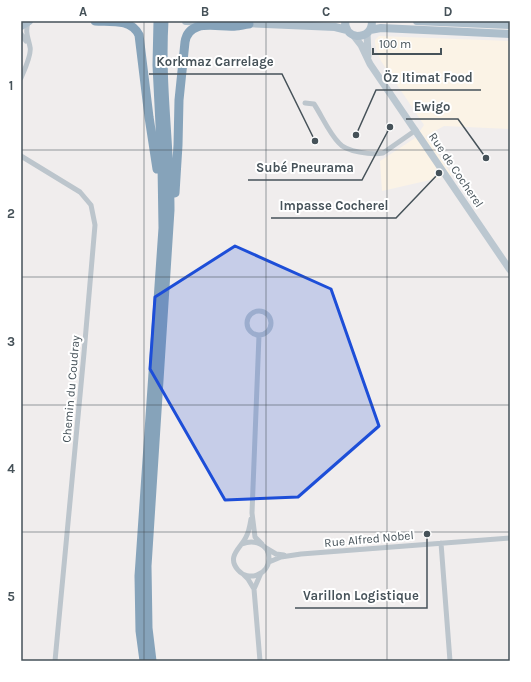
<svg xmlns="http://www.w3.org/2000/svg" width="531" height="682" font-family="Karla,sans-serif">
<rect width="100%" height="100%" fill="#f0eded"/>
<!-- commercial -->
<path fill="#fbf3e6" d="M379 36 510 41V129L444 126 426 136 452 175 382 191 380 161 415 138 424 125 381 61 376 49 375 43V40Z"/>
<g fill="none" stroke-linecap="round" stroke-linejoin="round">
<!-- street -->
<path stroke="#bcc5cc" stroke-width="5" d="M21 34 26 41
M21 78C24 71 32 54 30 47 28 36 25 34 28 22
M305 103 314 104C322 116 329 133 339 143 346 152 372 155 383 153L416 130
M21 156 80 192 91 205 95 225 84 353 55 661
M247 323a12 12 0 1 1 24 0a12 12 0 1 1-24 0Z
M259 335 252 513 255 537 262 544
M441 543 450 661
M242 544C254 539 269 544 269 558 269 575 248 582 238 570 226 556 241 548 246 537 249 532 250 525 251 519
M266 548 276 554 284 555
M269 562 281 557 301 554 510 538
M244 575 248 579 254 589 260 661
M254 589 261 573"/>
<!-- secondary -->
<path stroke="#bbc7d0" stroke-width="7" d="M367 33 368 56
M354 36 361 45 370 64 510 270"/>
<!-- primary -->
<path stroke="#adbecb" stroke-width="8" d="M186 21 211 22
M345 21C345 29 349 35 357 36 367 36 372 30 372 21
M417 21 510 25
M243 23 335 27 347 30
M21 26 29 21
M370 30 381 28 510 34"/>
<!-- highway -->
<path stroke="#86a3ba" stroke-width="9" d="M95 21C110 22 131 18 139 35L149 117 157 169
M175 193 178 145 179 100 185 42C189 17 219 28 236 26 240 26 245 24 249 24
M144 661 140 631 139 576 163 228 162 165 157 65 158 21
M152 661 148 628 147 566 170 210C170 147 160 84 164 21"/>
</g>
<!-- marked area -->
<path fill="#1d4ed8" fill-opacity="0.2" stroke="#1d4ed8" stroke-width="3" stroke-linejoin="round" d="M235 246 331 289 379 426 298 497 225 500 150 369 155 297Z"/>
<!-- grid -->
<path fill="none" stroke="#465259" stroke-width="1" stroke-opacity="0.55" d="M144 21V661M266 21V661M387 21V661M21 150H510M21 277H510M21 405H510M21 532H510"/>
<g text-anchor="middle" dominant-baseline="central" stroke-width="4" stroke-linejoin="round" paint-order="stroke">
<!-- street labels -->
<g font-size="12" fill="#465259" stroke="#fff">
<text transform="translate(456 170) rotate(56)">Rue de Cocherel</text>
<text transform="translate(71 389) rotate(-85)">Chemin du Coudray</text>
<text transform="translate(369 539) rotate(-5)">Rue Alfred Nobel</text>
</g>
</g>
<!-- callouts -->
<path fill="none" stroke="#465259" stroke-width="1.5" d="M315 141L282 74H149M356 135L376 90H481M486 158L458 119H406M390 127L362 180H248M439 173L396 218H271M427 534L427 608H295"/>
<g fill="#465259" stroke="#fff" stroke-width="1.5">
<circle cx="315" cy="141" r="4"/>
<circle cx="356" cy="135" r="4"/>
<circle cx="486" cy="158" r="4"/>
<circle cx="390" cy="127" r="4"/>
<circle cx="439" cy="173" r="4"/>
<circle cx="427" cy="534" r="4"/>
</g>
<g font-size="13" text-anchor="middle" font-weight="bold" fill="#465259" stroke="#fff" stroke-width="4" stroke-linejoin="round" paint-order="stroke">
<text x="215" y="66">Korkmaz Carrelage</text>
<text x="428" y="82">Öz Itimat Food</text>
<text x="432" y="111">Ewigo</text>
<text x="305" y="172">Subé Pneurama</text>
<text x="334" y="210">Impasse Cocherel</text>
<text x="361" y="600">Varillon Logistique</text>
</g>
<!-- border -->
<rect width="531" height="682" fill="none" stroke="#ffffff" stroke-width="44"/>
<!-- scale -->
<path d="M373 48v6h68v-6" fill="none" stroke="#465259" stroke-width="2"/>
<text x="379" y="48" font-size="12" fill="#465259" stroke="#ffffff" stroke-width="3" paint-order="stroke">100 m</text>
<rect x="22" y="22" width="487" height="638" fill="none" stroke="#465259" stroke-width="1.5"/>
<g font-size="13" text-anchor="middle" font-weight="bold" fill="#465259">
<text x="83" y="16">A</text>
<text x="205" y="16">B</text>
<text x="326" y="16">C</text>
<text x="448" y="16">D</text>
<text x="11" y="90">1</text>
<text x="11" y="218">2</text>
<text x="11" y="346">3</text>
<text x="11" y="473">4</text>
<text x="11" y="601">5</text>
</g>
</svg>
